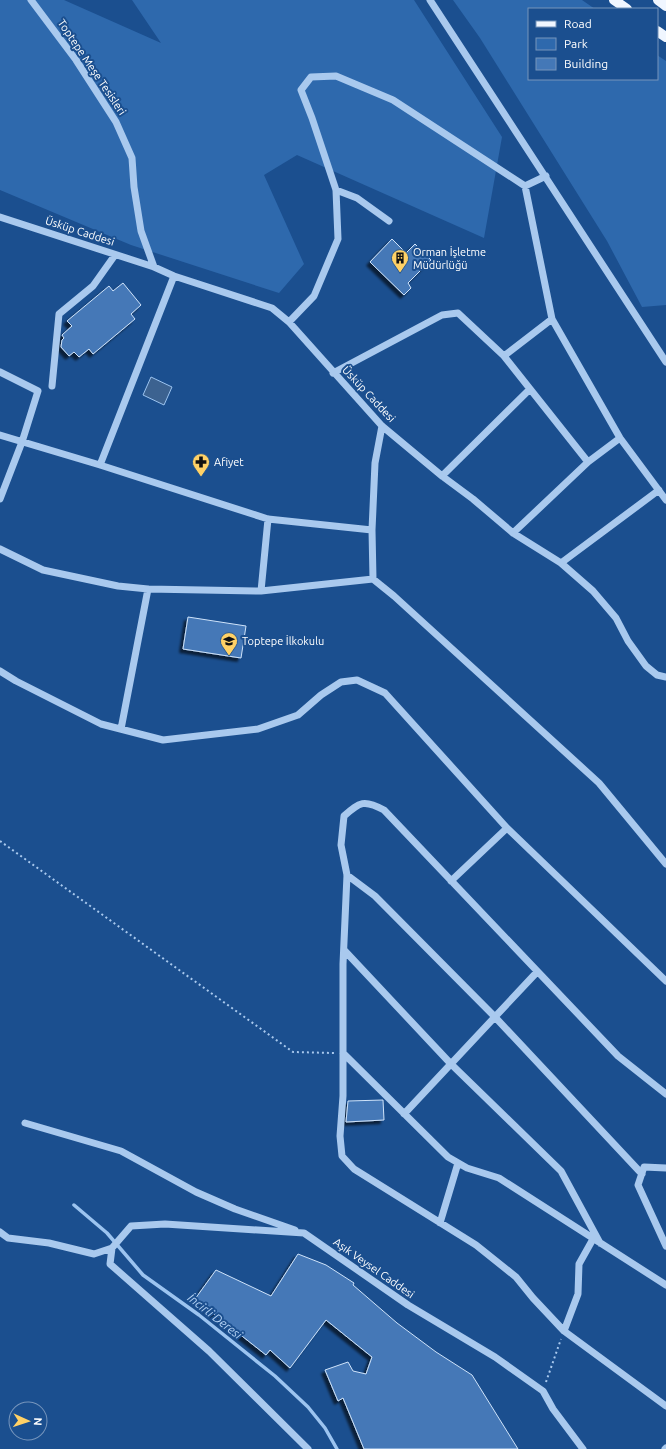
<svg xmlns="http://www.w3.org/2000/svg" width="666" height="1449" font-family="Ubuntu,sans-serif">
<defs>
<filter id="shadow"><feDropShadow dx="-3.5" dy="3.5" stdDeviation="1" flood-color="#0009"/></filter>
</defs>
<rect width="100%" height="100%" fill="#1b4f8f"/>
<!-- green -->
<path fill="#2e69ad" d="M0 0H64L161 43 132 0H414L502 137 484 238 297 155 264 175 304 264 279 293 131 245 0 190Z
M453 0H582L595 9H529V79H657V55L666 61V305L642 307 607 241 480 38Z"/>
<!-- water -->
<path fill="#3c6290" stroke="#9cc4f0" d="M151 377 172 387 164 405 143 395Z"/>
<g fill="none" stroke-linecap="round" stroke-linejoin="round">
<!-- stream -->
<path stroke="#9cc4f0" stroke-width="3.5" d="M74 1205 107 1233 143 1275 199 1315 275 1376 308 1407 325 1428 337 1449"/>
</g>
<!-- building -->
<path fill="#4478b7" stroke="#cfe3fa" filter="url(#shadow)" d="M392 239 406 253 415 244 431 260 408 283 411 288 404 295 370 262Z
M123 283 141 305 131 314 135 319 93 354 89 349 79 357 74 352 69 356 61 347 62 340 64 338 62 335 72 326 67 321 109 286 113 291Z
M188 617 246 626 241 658 183 649Z
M383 1100 384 1120 346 1122 348 1101Z
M298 1254 326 1265 354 1283 353 1285 397 1323 436 1352 472 1375 518 1449H364L343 1398 338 1401 325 1370 348 1362 353 1371 366 1374 372 1357 326 1320 290 1368 270 1350 266 1355 195 1299 216 1270 271 1296Z"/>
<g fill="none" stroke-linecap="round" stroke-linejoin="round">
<!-- path -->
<path stroke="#a9c9ee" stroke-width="2" stroke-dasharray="2 3" stroke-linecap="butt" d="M0 841 293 1052 334 1053
M546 1382 561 1339"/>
<!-- minor -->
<path stroke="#a9c9ee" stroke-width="7" d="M31 0 76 60 116 122 132 158 134 187 141 231 154 267
M430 0 666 362
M525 186 552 319 620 438 666 500
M336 190 357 198 389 221
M0 217 154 267 174 276 272 308 289 322 382 426 442 476 473 499 513 533 561 563 593 591 616 618 628 641 646 666 657 675 666 677
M289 322 314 296 338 239 336 190 312 118 301 90 311 77 336 76 393 100 525 186 546 176
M504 356 552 319
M0 372 38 391 22 442 0 499
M333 373 442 315 458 313 504 356 588 462
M52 386 59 314 93 286 115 255
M0 435 100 465 268 519 372 530
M100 465 174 276
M442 476 530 389
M513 533 588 462 620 438
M0 549 43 570 118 586 148 589 261 591 373 579 394 596 599 783 666 864
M561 563 659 490
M373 579 372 530 375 463 382 426
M261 591 268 519
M0 671 16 681 101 724 163 740 258 729 298 715 321 695 341 682 357 680 385 693 507 828 666 981
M121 729 148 589
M347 875 375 896 495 1017 642 1174
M451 881 507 828
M344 950 451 1064 561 1171 600 1243
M343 1053 448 1157 467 1168 499 1178 666 1285
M666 1094 618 1056 384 810C364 799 360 802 344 816L341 845 347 875 343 964V1096L340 1136 342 1156 354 1169 476 1245 516 1277 533 1298 564 1331 666 1406
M404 1114 537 972
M25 1123 121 1151 196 1192 235 1209 295 1230
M666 1168 644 1167 638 1185 666 1246
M440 1223 458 1163
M0 1232 8 1238 49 1243 94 1254 112 1248 131 1226 165 1224 304 1233 408 1305 495 1357 543 1391 553 1409 583 1449
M112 1248 110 1264 209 1351 308 1449
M564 1331 578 1294 579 1264 593 1239
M665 1449 666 1448"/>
<!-- major -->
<path stroke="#f0f6ff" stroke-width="10" d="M614 0 627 9
M658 0 666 6
M657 31 666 37"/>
</g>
<!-- icons -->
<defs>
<g id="building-pin" transform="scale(0.9)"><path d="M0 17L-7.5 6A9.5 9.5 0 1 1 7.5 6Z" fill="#ffd166" stroke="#1b4f8f"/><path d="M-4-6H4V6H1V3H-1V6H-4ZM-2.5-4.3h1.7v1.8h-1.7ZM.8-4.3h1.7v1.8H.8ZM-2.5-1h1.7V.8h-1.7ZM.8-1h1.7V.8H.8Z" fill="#111"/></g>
<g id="pharmacy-pin" transform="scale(0.9)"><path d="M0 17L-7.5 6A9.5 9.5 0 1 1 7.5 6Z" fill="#ffd166" stroke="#1b4f8f"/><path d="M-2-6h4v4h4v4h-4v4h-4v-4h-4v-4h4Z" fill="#111"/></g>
<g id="school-pin" transform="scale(0.9)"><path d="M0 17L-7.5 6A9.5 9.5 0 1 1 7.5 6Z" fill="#ffd166" stroke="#1b4f8f"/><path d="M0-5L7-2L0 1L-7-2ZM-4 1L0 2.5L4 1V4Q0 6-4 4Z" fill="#111"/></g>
</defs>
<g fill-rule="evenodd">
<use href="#building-pin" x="400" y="258"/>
<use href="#pharmacy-pin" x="201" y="462"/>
<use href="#school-pin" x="229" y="641"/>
</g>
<g text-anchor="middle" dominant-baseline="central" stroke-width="4" stroke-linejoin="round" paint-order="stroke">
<!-- street labels -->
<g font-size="11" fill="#fff" stroke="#1b4f8f">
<text transform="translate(92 67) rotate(56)">Toptepe Meşe Tesisleri</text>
<text transform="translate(80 231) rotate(18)">Üsküp Caddesi</text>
<text transform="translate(369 394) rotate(47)">Üsküp Caddesi</text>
<text transform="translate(374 1268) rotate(35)">Aşık Veysel Caddesi</text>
</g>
<!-- poi labels -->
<g font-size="11" fill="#fff" stroke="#1b4f8f" text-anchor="start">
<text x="413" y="252">Orman İşletme<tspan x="413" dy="13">Müdürlüğü</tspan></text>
<text x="214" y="462">Afiyet</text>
<text x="242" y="641">Toptepe İlkokulu</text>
</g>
<!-- water labels -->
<g font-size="12" font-style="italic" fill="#b5d3f5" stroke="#1b4f8f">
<text transform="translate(215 1316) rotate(38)">İncirli Deresi</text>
</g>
</g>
<!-- legend -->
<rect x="528" y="8" width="130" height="72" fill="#1b4f8f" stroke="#7695bc"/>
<rect x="536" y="21" width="20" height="6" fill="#f0f6ff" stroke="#7695bc"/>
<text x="564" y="28" font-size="12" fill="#ffffff">Road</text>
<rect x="536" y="38" width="20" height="12" fill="#2e69ad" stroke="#7695bc"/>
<text x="564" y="48" font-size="12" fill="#ffffff">Park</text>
<rect x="536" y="58" width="20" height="12" fill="#4478b7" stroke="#7695bc"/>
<text x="564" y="68" font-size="12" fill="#ffffff">Building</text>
<!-- north arrow -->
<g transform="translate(28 1421) rotate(93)"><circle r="19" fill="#1b4f8f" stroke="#7695bc"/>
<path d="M0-3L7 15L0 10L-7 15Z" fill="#ffd166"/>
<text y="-6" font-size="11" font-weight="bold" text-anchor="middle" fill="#ffffff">N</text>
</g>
</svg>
